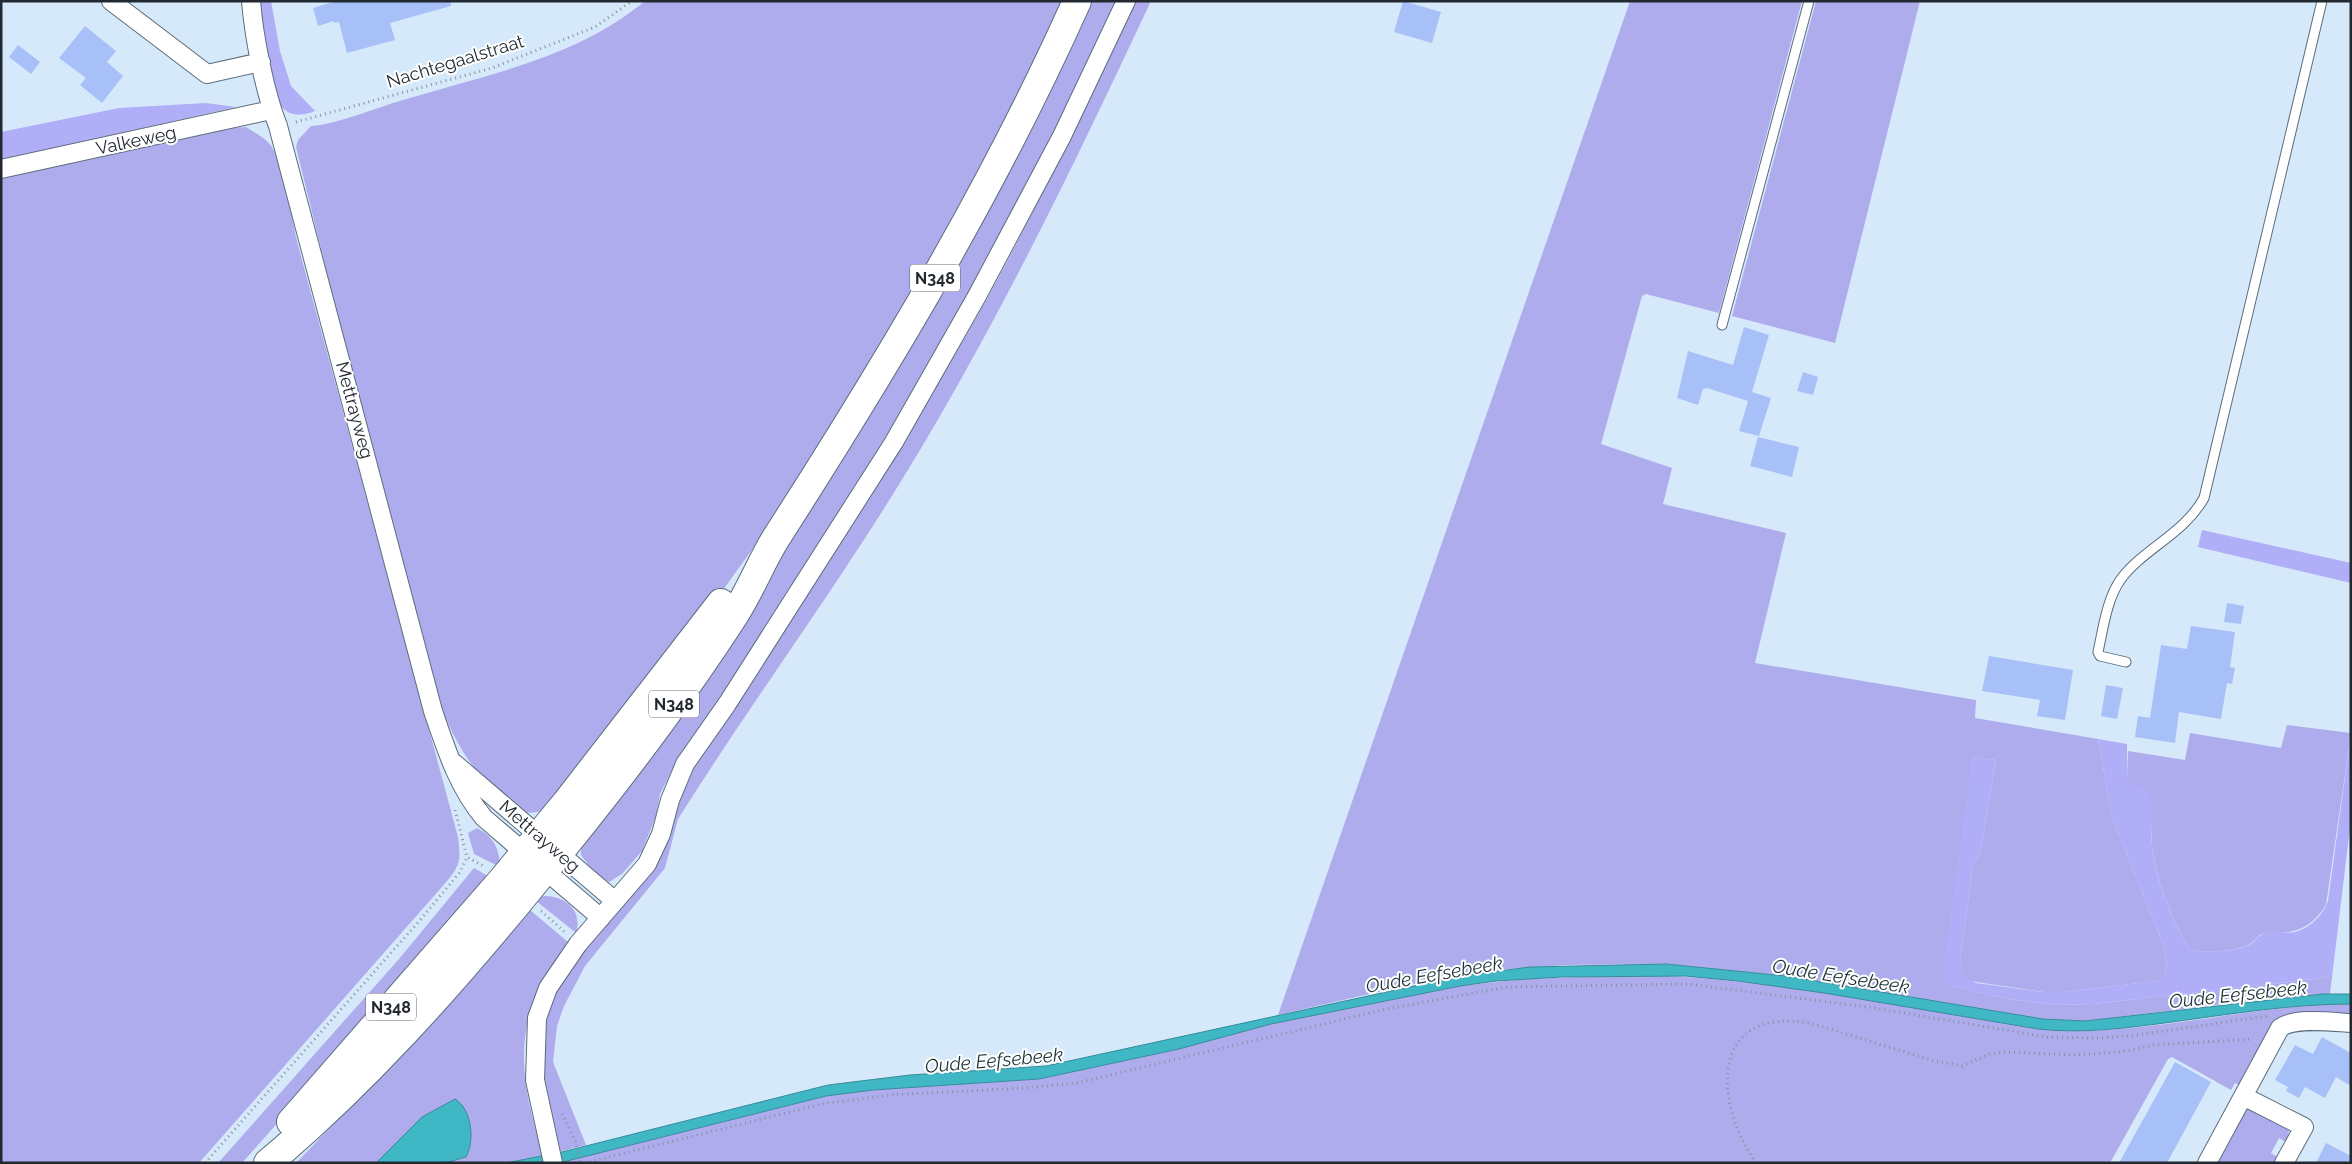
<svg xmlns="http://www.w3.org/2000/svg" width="2352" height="1164" font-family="Raleway,sans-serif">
<rect width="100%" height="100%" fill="#d6e9fb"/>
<!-- green -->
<path fill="#aeacec" d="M645 1H1066L1034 68 899 321 759 540 692 633 548 809C541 811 533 814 525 812 517 810 510 803 503 797 472 772 455 742 441 706L339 322 296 147 298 140 311 126C335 125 378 107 403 100 485 75 577 58 645 1Z
M1089 1H1116C994 272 838 525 672 770L660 794 656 816 642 851 622 874 609 882 596 875 581 855V845L639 761Z
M1134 1H1151C1075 163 997 325 903 478 832 594 751 703 678 819L665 868 585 966 564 1006 557 1026 553 1062 586 1145 558 1152C547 1103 533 1052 551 1003 566 963 602 937 623 900 646 858 664 813 689 771 726 707 771 646 811 583 873 489 933 395 988 297 1041 200 1088 101 1134 1Z
M1630 1H1802L1719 313 1646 294 1642 296 1601 444 1672 468 1663 504 1786 533 1755 663 1976 700 1975 718 2098 739 2112 817 2163 944 2167 965 2163 978 2157 981 2061 992H2044L1969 981 1962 972 1960 960 1973 866 1981 850 1996 760 1972 757 1952 986 2009 999 2054 1005 2094 1004 2332 977 2330 994 2265 999 2085 1021 2043 1019 1785 976 1666 964 1566 965 1496 970 1413 984 1278 1015Z
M1816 1H1920L1835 343 1732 316Z
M246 127C256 134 267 138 273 149 285 173 292 221 299 249L458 837C460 857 462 863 448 880L199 1163H1V179L219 129Z
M2287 725 2351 733 2326 905C2314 924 2301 932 2279 933 2273 933 2266 932 2260 935 2256 938 2253 943 2248 945 2231 951 2209 954 2191 950 2173 924 2155 876 2152 845 2151 833 2152 821 2152 810L2127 780 2128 751 2185 760 2190 733 2281 748Z
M477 828C493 836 500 849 500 867L474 854 468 833Z
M474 868 493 879 242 1163H218L399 959Z
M544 896C566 896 583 911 576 933L535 900Z
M524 905 568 942C561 955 550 966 543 980 511 1045 525 1091 543 1156L506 1163H445L466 1157 422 1117 376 1163H296L354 1103Z
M1639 975C1773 978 1906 1007 2038 1029 2140 1039 2247 1004 2351 1004V1019L2280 1021 2243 1087 2235 1083 2231 1090 2172 1057 2168 1059 2110 1163H565L564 1161 826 1096 873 1090 1039 1079 1179 1049 1271 1024 1460 986 1524 979Z
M2251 1108 2289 1128 2288 1143 2279 1138 2271 1153 2279 1158 2276 1163H2212L2246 1109Z"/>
<!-- forest -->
<path fill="#b1aef8" d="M259 1H271L280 51 291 86 315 111C306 115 293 117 285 110 268 96 262 25 259 1Z
M206 103 236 107 1 160V132L119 108Z
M2202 530 2351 563V583L2198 547Z
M2351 733V820L2332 977 2094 1004 2054 1005 2009 999 1952 986 1942 978 1972 757 1996 760 1981 850 1973 866 1960 960C1962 971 1965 979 1976 983L2044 992H2061L2157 981 2163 978 2167 965 2163 944 2112 817 2098 739 2127 744V780C2136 785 2147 788 2150 799 2155 814 2150 830 2152 845 2155 877 2173 924 2191 950 2208 954 2232 951 2249 945 2254 943 2256 938 2261 935 2271 929 2284 934 2295 932 2310 928 2323 915 2328 901Z"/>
<!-- water -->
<path fill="#40b7c4" stroke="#378c98" d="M1666 964 1785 976 2043 1019 2085 1021 2323 994H2351V1004C2291 1004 2231 1014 2172 1022 2127 1028 2084 1034 2038 1029L1824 993 1738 981 1685 976 1561 977 1496 981 1460 986 1271 1024 1179 1049 1039 1079 873 1090 826 1096 571 1160 559 1163H506L562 1152 828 1085 910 1075 1046 1066 1460 976 1530 967Z
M455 1099C472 1109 475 1141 466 1157L445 1163H376L422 1117Z"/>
<!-- building -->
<path fill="#a7c0f8" d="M336 1H451V6L390 23 395 40 347 53 339 22 334 23V21L318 26 313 8Z
M1403 1 1441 12 1432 43 1394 32Z
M85 26 116 51 107 62 123 76 102 103 80 85 86 78 59 58Z
M18 45 40 62 31 74 9 57Z
M1744 327 1769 335 1752 392 1771 398 1759 436 1739 431 1748 401 1707 388 1703 389 1698 405 1677 398 1688 351 1733 365Z
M1803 372 1818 377 1813 395 1797 391Z
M1758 437 1799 447 1792 477 1750 466Z
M2227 603 2244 606 2241 624 2224 622Z
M2191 626 2235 632 2230 667 2235 668 2232 684 2227 683 2221 719 2179 712 2175 743 2135 737 2138 716 2150 718 2161 645 2187 649Z
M1989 656 2073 670 2065 720 2037 716 2040 700 1982 691Z
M2106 685 2123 688 2117 719 2101 716Z
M2322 1037 2351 1053V1086L2336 1077 2325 1098 2305 1087 2299 1098 2286 1091 2288 1087 2275 1080 2295 1045 2313 1054Z
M2175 1062 2211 1082 2167 1163H2119Z
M2326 1143 2351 1156V1163H2316Z"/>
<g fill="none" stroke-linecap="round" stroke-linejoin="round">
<!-- lane casing -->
<g stroke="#5b6d7c" stroke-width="11">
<path id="lane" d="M1722 325 1809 1
M2126 662 2100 656 2098 652C2103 629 2107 598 2121 579 2143 549 2184 534 2204 498L2322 1"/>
</g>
<!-- street casing -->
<g stroke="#5b6d7c" stroke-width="20">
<path id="street" d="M111 1 207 74 261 62
M251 1C254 38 265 93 278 126L433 711C446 749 458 787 484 818L601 918
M1 169 271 110
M454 763 615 901
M2243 1096 2304 1127 2284 1163
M553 1163 535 1080 537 1018 548 988 578 944 647 864 661 834 670 800 685 764 727 704 894 442 977 296 1062 136 1126 1
M2207 1163 2280 1028C2294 1017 2333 1022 2351 1023"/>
</g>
<!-- primary casing -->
<g stroke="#5b6d7c" stroke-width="30">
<path id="primary" d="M291 1122 503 879 566 803 721 603
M268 1163C363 1083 446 990 525 894 600 804 672 712 735 614 751 589 761 562 776 538 887 365 993 189 1077 1"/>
</g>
<!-- path -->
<path stroke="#8593a0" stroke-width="3" stroke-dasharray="1 4" stroke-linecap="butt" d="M296 122 492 68 595 27 632 1
M455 810 467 857 485 867
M541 911 566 933
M562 1114 576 1143 580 1161 584 1163
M205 1163 421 919 460 872 467 857
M585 1163 822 1104 890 1095 1024 1088 1077 1083 1386 1009 1507 987 1688 984 1868 1007 2047 1037 2100 1038 2138 1035 2267 1016
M1756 1163C1713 1102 1709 1006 1810 1023L1931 1060 1962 1066 1990 1054 2005 1052 2076 1055 2119 1052 2155 1045 2253 1039"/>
<!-- lane -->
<use href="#lane" stroke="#fff" stroke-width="9"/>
<!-- street -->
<use href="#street" stroke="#fff" stroke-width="18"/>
<!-- primary -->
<use href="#primary" stroke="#fff" stroke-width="28"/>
</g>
<g text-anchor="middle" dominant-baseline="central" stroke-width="4" stroke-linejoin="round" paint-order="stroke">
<!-- shield labels -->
<g fill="#fff" stroke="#64696e" stroke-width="1">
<rect x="910" y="264.5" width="50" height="27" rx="4"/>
<rect x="649" y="690.5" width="50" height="27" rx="4"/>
<rect x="366" y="993.5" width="50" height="27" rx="4"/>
</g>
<g font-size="16" font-weight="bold" fill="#222930">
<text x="935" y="278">N348</text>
<text x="674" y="704">N348</text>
<text x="391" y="1007">N348</text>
</g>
<!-- street labels -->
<g font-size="18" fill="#222930" stroke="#fff">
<text transform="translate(455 61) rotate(-17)">Nachtegaalstraat</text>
<text transform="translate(136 140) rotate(-12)">Valkeweg</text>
<text transform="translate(355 410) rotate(75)">Mettrayweg</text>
<text transform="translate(540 836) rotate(41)">Mettrayweg</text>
</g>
<!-- water labels -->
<g font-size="19" font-style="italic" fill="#1d3234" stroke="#fff">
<text transform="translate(1434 974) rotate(-10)">Oude Eefsebeek</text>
<text transform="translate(1841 976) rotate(9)">Oude Eefsebeek</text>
<text transform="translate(2238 994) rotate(-6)">Oude Eefsebeek</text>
<text transform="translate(994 1060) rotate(-5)">Oude Eefsebeek</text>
</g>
</g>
<!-- border -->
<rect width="2352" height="1164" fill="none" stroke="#222930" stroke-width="5"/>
</svg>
